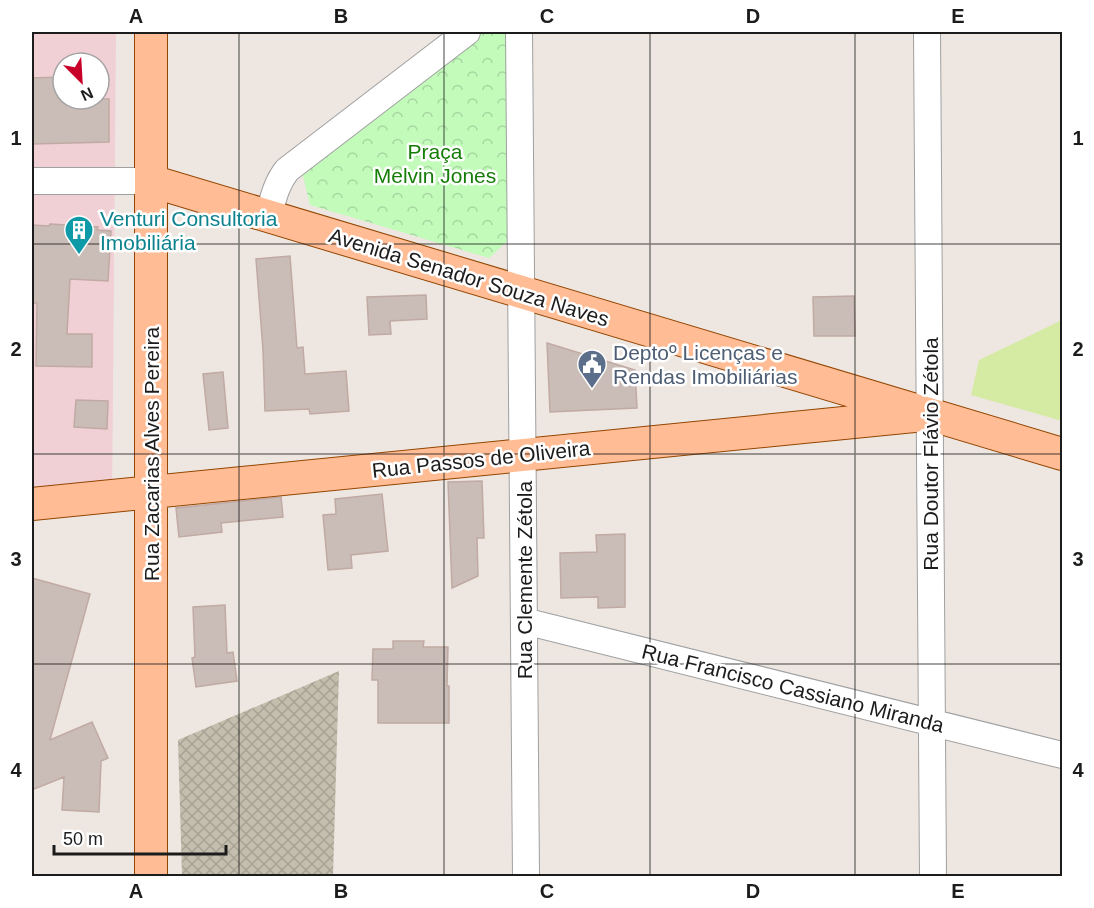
<svg xmlns="http://www.w3.org/2000/svg" width="1094" height="908" font-family="Arial,sans-serif">
<defs>
<pattern id="construction-cross-hatch" width="8" height="8" patternUnits="userSpaceOnUse" patternTransform="scale(1.5)"><rect width="8" height="8" fill="#c3bead"/><path d="M0 0l8 8M0 8l8-8" fill="none" stroke="#a7a394"/></pattern>
<pattern id="park-crowns" width="20" height="18" patternUnits="userSpaceOnUse" patternTransform="scale(1.5)"><rect width="20" height="18" fill="#c3fbbb"/><path d="M2 6a3 3 0 1 1 6 0M12 15a3 3 0 1 1 6 0" fill="none" stroke="#a7d7a0"/></pattern>
</defs>
<rect width="100%" height="100%" fill="#eee7e1"/>
<!-- commercial -->
<path fill="#f0cfd5" fill-rule="evenodd" d="M32 32H116L112 505 32 514ZM63 63H99V99H63Z"/>
<!-- construction -->
<path fill="url(#construction-cross-hatch)" d="M339 671 333 876H182L178 740Z"/>
<!-- grass -->
<path fill="#d5eba4" d="M1062 320V421L971 395 979 360Z"/>
<!-- park -->
<path fill="url(#park-crowns)" d="M483 32H506L513 236 489 258 310 205 302 172Z"/>
<!-- building -->
<path fill="#cabcb7" stroke="#c0aaa3" stroke-width="1.5" d="M63 77V99H109V142L33 144 32 78Z
M50 224 98 227 97 230 111 231 108 281 70 279 67 334H92V367L36 366 37 303H32V225L49 226Z
M290 256 297 348 303 347 305 374 346 371 349 411 310 414 309 409 265 411 263 350 256 259Z
M426 295 427 319 390 321 391 334 369 335 367 297Z
M854 296 855 336H814L813 297Z
M547 343 635 370 637 408 550 412Z
M223 372 228 428 209 430 203 374Z
M76 400 108 401 107 429 74 427Z
M482 481 484 538H477L478 576 452 588 448 482Z
M382 494 388 551 351 555 352 568 328 570 323 515 336 514 335 499Z
M281 497 283 517 221 523 222 532 179 537 176 508Z
M625 534V607L598 608V597L561 598 560 553 597 552 596 535Z
M32 578 90 594 50 740 92 722 108 758 101 761 99 812 62 810 64 777 32 790Z
M225 605 227 653 233 652 237 681 196 687 192 658 195 657 193 607Z
M393 641H424L423 647H448L447 686H449V723H378V680H372L373 649H393Z"/>
<g fill="none" stroke-linecap="round" stroke-linejoin="round">
<!-- minor casing -->
<g stroke="#a0a0a0" stroke-width="28">
<path id="minor" d="M519 32 526 876
M927 32 933 876
M32 181H151
M268 217C273 199 276 184 287 170L467 32
M524 621 1062 755"/>
</g>
<!-- major casing -->
<g stroke="#944500" stroke-width="34">
<path id="major" d="M151 181 1062 454
M32 504 914 416
M151 876V32"/>
</g>
<!-- minor -->
<use href="#minor" stroke="#fff" stroke-width="26"/>
<!-- major -->
<use href="#major" stroke="#ffbc95" stroke-width="32"/>
</g>
<!-- grid -->
<path fill="none" stroke="#1c1c1c" stroke-width="1.5" stroke-opacity="0.55" d="M239 32V876M444 32V876M650 32V876M855 32V876M32 244H1062M32 454H1062M32 664H1062"/>
<!-- icons -->
<defs>
<g id="building-pin" transform="scale(1.5)"><path d="M0 17L-7.5 6A9.5 9.5 0 1 1 7.5 6Z" fill="#0f9aa8" stroke="#fff"/><path d="M-4-6H4V6H1V3H-1V6H-4ZM-2.5-4.3h1.7v1.8h-1.7ZM.8-4.3h1.7v1.8H.8ZM-2.5-1h1.7V.8h-1.7ZM.8-1h1.7V.8H.8Z" fill="#fff"/></g>
<g id="civic-pin" transform="scale(1.5)"><path d="M0 17L-7.5 6A9.5 9.5 0 1 1 7.5 6Z" fill="#5c6f8a" stroke="#fff"/><path d="M-.6-6.5H3V-4.5H.6V-3L4-1V1h2V6H-6V1h2V-1L-.6-3ZM-1.2 2.5V6h2.4V2.5Z" fill="#fff"/></g>
</defs>
<g fill-rule="evenodd">
<use href="#building-pin" x="79" y="230"/>
<use href="#civic-pin" x="592" y="364"/>
</g>
<g text-anchor="middle" dominant-baseline="central" stroke-width="5" stroke-linejoin="round" paint-order="stroke">
<!-- park labels -->
<g font-size="21" fill="#157d07" stroke="#fff">
<text x="435" y="151">Praça<tspan x="435" dy="24">Melvin Jones</tspan></text>
</g>
<!-- culture labels -->
<g font-size="21" fill="#0d838f" stroke="#fff" text-anchor="start">
<text x="100" y="218">Venturi Consultoria<tspan x="100" dy="24">Imobiliária</tspan></text>
</g>
<!-- street labels -->
<g font-size="21" fill="#1c1c1c" stroke="#fff">
<text transform="translate(469 277) rotate(17)">Avenida Senador Souza Naves</text>
<text transform="translate(151 454) rotate(-90)">Rua Zacarias Alves Pereira</text>
<text transform="translate(930 454) rotate(-90)">Rua Doutor Flávio Zétola</text>
<text transform="translate(481 459) rotate(-6)">Rua Passos de Oliveira</text>
<text transform="translate(524 580) rotate(-90)">Rua Clemente Zétola</text>
<text transform="translate(793 688) rotate(14)">Rua Francisco Cassiano Miranda</text>
</g>
<!-- service labels -->
<g font-size="21" fill="#4e5e75" stroke="#fff" text-anchor="start">
<text x="613" y="352">Deptoº Licenças e<tspan x="613" dy="24">Rendas Imobiliárias</tspan></text>
</g>
</g>
<!-- border -->
<rect width="1094" height="908" fill="none" stroke="#ffffff" stroke-width="66"/>
<!-- north arrow -->
<g transform="translate(81 81) rotate(156)"><circle r="28" fill="#ffffff" stroke="#a4a4a4" stroke-width="1.5"/>
<path d="M0-4.5L10 22L0 15L-10 22Z" fill="#c80029"/>
<text y="-9" font-size="16" font-weight="bold" text-anchor="middle" fill="#1c1c1c">N</text>
</g>
<!-- scale -->
<path d="M54 845v9h172v-9" fill="none" stroke="#1c1c1c" stroke-width="3"/>
<text x="63" y="845" font-size="18" fill="#1c1c1c" stroke="#ffffff" stroke-width="4.5" paint-order="stroke">50 m</text>
<rect x="33" y="33" width="1028" height="842" fill="none" stroke="#1c1c1c" stroke-width="2"/>
<g font-size="20" text-anchor="middle" font-weight="bold" fill="#1c1c1c">
<text x="136" y="23">A</text>
<text x="341" y="23">B</text>
<text x="547" y="23">C</text>
<text x="753" y="23">D</text>
<text x="958" y="23">E</text>
<text x="16" y="145">1</text>
<text x="1078" y="145">1</text>
<text x="16" y="356">2</text>
<text x="1078" y="356">2</text>
<text x="16" y="566">3</text>
<text x="1078" y="566">3</text>
<text x="16" y="777">4</text>
<text x="1078" y="777">4</text>
<text x="136" y="898">A</text>
<text x="341" y="898">B</text>
<text x="547" y="898">C</text>
<text x="753" y="898">D</text>
<text x="958" y="898">E</text>
</g>
</svg>
